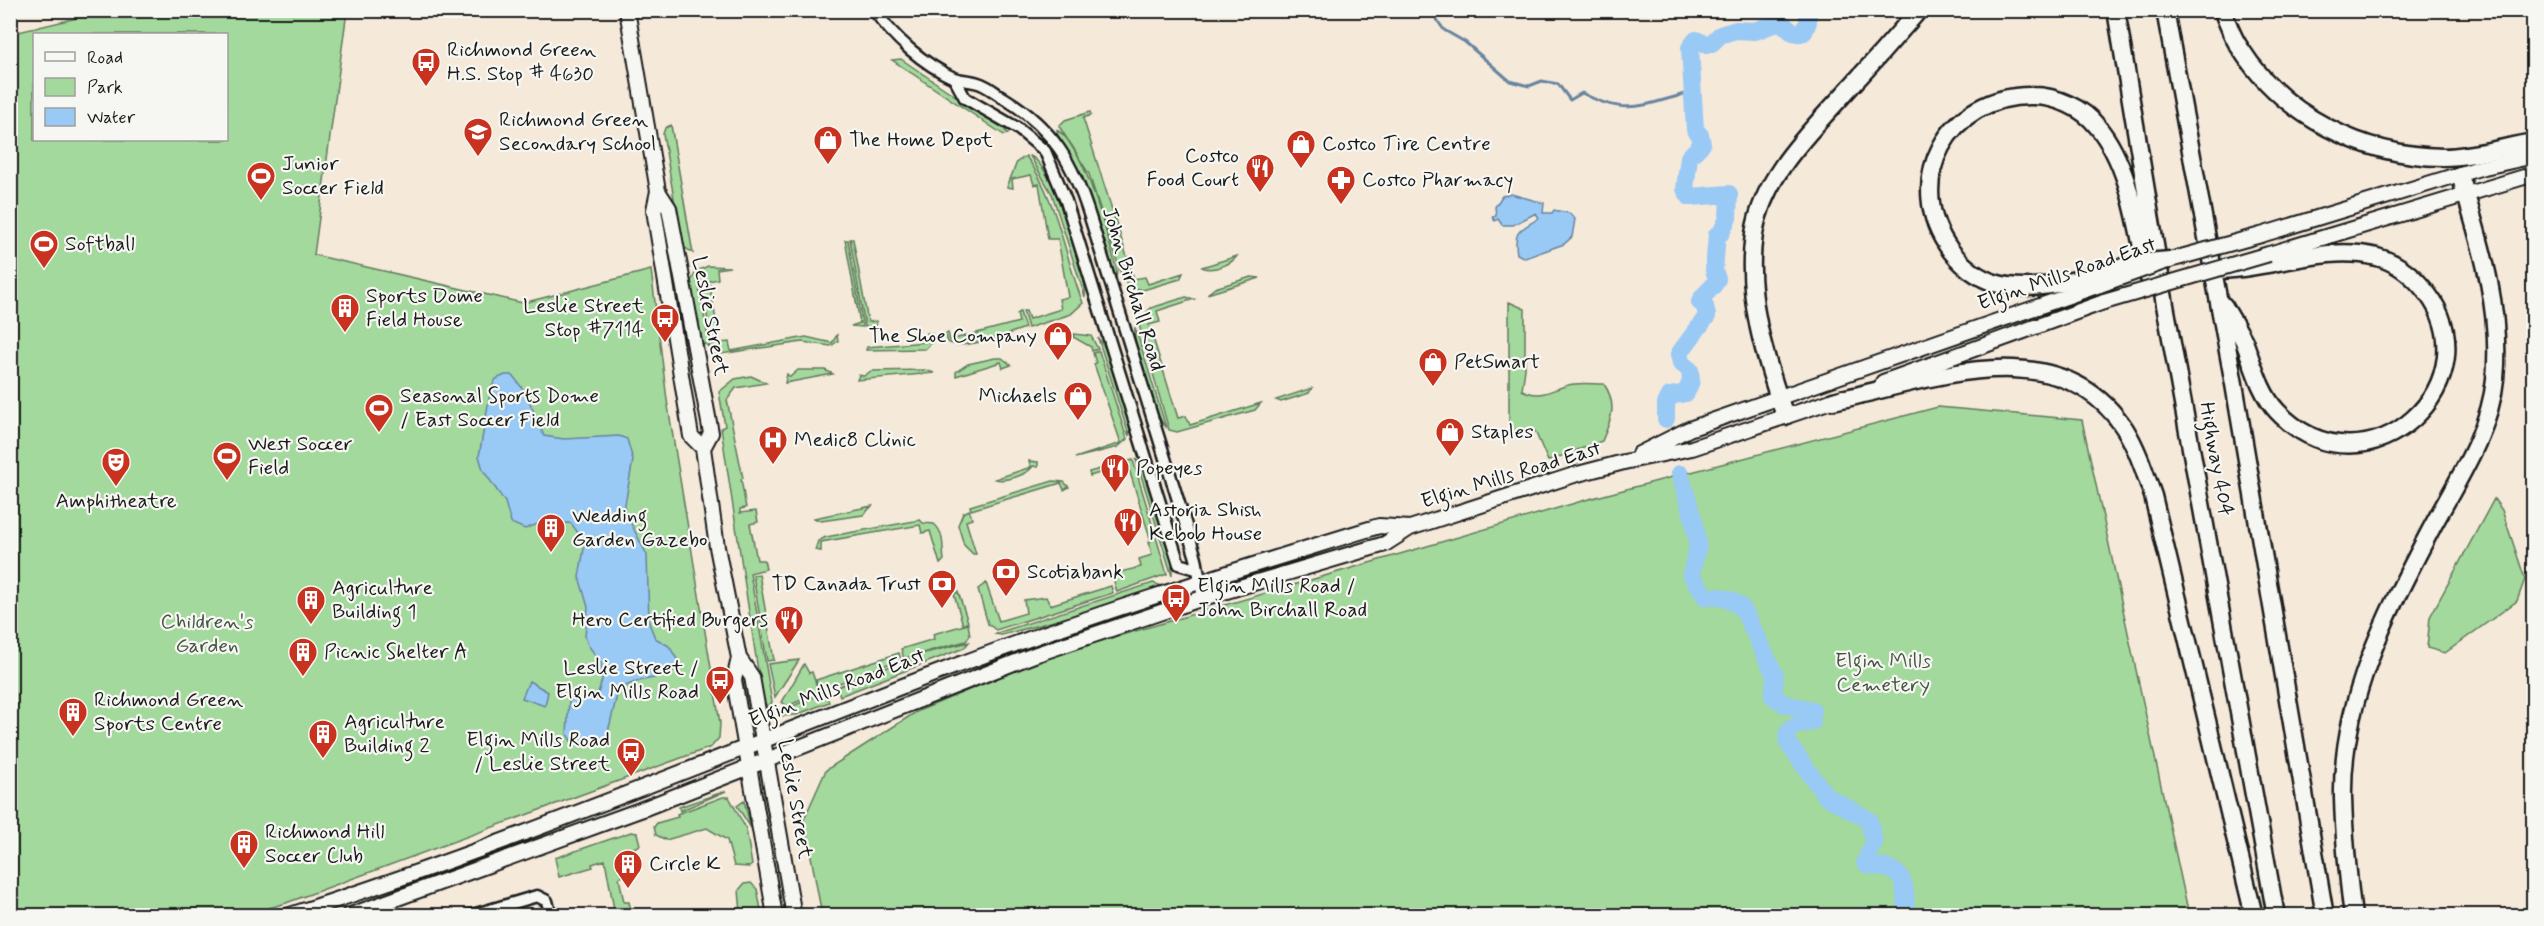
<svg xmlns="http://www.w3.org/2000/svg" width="2544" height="926" font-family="Mynerve,sans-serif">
<rect width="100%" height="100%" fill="#f5e9da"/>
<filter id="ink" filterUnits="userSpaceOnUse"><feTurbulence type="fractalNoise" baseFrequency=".0167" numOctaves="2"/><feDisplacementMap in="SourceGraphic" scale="12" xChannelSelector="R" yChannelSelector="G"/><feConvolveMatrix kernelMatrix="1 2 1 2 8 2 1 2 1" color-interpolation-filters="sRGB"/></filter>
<g filter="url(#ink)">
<!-- green -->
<path fill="#a3d99c" stroke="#607a5c" stroke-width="1.5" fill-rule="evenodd" d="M106 11H347L314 255 523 303 651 270 667 400 720 723 719 738 711 747 286 903 245 915H11L10 34ZM34 34H226V140H34Z
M901 59 1004 129 1008 134 1004 135 892 60Z
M1090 112 1091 115 1083 118 1134 279 1145 277 1148 284 1183 273 1180 279 1143 290 1127 286 1125 280H1123L1089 174 1059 126 1065 120Z
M671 125 692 248 693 253 684 247 681 240 663 134 665 128Z
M1057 130C1086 147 1107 237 1117 270L1116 278 1082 175 1058 136Z
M1026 156C1058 200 1064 255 1083 303L1071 314 1028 328 1023 311H1026L1029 319 1061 309 1059 299 1068 297 1058 239H1048L1039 184 1034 185 1031 175 1012 179 1013 188 1007 187 1017 162Z
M1030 156C1053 164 1088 274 1085 297L1052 194Z
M850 239H853L868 322 877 321 876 326 865 327Z
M845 240H848L863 327 851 326 860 323Z
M1237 256C1231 265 1211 272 1202 267Z
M708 266 730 267 717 269 718 279 709 281 720 343 729 342 731 351 806 337 832 343 837 335 838 341 831 346 802 342 714 355 699 270Z
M696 272 697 276 710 348 705 344 701 346 689 285Z
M1251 277 1260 278 1207 294 1215 288Z
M1186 297 1194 299 1157 311 1160 322 1149 325 1178 418 1186 416 1190 425 1261 403 1255 410 1177 432 1169 430 1138 321 1151 308Z
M1509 302 1525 309V369L1522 390C1544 401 1555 386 1574 384 1584 383 1594 384 1604 384 1618 405 1611 420 1602 441L1548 461 1535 431 1509 436Z
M1020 312 1025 328C1008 334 964 351 948 342L945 334 948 333 950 340 1019 322 1017 314Z
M1135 328 1137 333 1166 427C1154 416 1132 345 1135 328Z
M927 333 932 334 934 340 925 349 866 350 867 347 926 342Z
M1074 334 1091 336 1098 349 1092 351 1091 347 1073 337Z
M1098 338 1106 349 1130 425 1129 436Z
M1099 351 1127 439 1118 447 1075 458 1121 443 1094 364 1096 363 1093 353Z
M995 358H1002L1011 365 1003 368 1001 362 956 376V372L968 364Z
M798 370H825L833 374 785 383 787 374 790 377Z
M925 370 934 373 857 380 859 375 864 376 871 371Z
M751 376 766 383 736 388 727 400 743 478 741 479 746 508 740 509V513L756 511 758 522 750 524 757 560H764L766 569 750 573 772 702 768 708 762 697 721 428 725 426 719 392 735 379Z
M1312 388 1309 393 1281 402 1276 400Z
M1938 407 2082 420 2189 915H822L804 819 826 770 916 712 1053 655 1589 499Z
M1136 459 1143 467 1172 560V576Z
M1133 460 1167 574 1117 592 1112 574 1141 567 1139 559 1152 555 1149 542 1151 541 1129 469 1122 466 1090 476 1089 472Z
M1029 461 1038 462V467L1033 466C1027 475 1006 482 995 479L1031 467Z
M1053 481 1064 482 1069 487 1064 490 1061 483 971 510 970 506Z
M2494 499 2502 510 2525 579 2517 601 2445 653 2427 648 2430 617Z
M872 506 863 515 821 521 814 518Z
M969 510 972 519 966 521 976 554H973L964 545 958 525 963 513Z
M920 520 923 523 934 524C945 533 942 548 944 560L940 564 930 531 922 533 920 525 821 542V551L815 550 818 541 826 537Z
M759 574 774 660 767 661 753 575Z
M986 583 999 621 1026 613 1024 600 1046 597 1050 605 1111 586 1113 593 996 630 988 624 978 589Z
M1153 583 1165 587 1124 602 1002 635 994 634Z
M958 592 968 622 963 625 954 594Z
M968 624 970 635 966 641 904 658 901 649 934 639 933 634Z
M969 642 964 648 840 696 837 687 921 654Z
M899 653 901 659 819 691 816 680Z
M799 660 775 697 768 664Z
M804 664 809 673 812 672 819 693 787 706 782 702Z
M825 693 829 702 796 715 783 716 785 709Z
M726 791 680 811 679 807Z
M723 797H729L746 829 752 865 749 867 734 866 727 840 707 828 666 840 656 835 654 827 657 823 678 817 677 814Z
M744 801 751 828 737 806Z
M631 832 637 833 640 845 619 855 618 864 623 867 625 875 619 878 624 902H629L632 915H615L605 860 592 864 593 867 559 877 555 858Z
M751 883 757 889 762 915H736L741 913 739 890 744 884Z"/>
<!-- water -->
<path fill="#99c9f5" stroke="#67849e" stroke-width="1.5" d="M1511 194 1544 203 1543 213H1552L1554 210 1569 213 1575 219 1572 237 1564 244 1525 258 1517 254C1513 229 1520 231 1539 218L1536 213 1513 225H1502L1498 219 1495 221 1492 217 1496 216 1495 207 1502 196Z
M505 375H512C527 391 535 415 544 436L564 439 619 436 627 439 633 460 624 510 647 555 649 623 655 638 669 646 677 659 678 668C660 682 636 676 618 691L607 736 598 744H573L567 734 569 700 593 697 598 693 602 680 601 663 588 645 585 636 588 607 579 577 585 543 571 523 538 524 525 529 511 523 505 502 483 470 479 456 491 388 496 379Z
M1683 473 1688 477 1694 521 1682 495 1678 482 1679 474Z
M529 681 548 692 545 706 522 698Z"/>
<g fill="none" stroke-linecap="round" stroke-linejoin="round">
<!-- stream -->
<path stroke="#67849e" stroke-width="3" d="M1417 10 1433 14 1444 30 1465 42 1510 81 1529 86 1542 81 1558 84 1570 100 1582 93C1625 116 1641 106 1685 94L1692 96"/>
<!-- river -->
<path stroke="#99c9f5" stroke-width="18" d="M1666 419V404L1670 396 1686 393 1691 381 1690 370 1681 363 1679 354 1707 316 1705 306 1700 302C1704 292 1714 289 1717 279L1714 270 1717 235 1721 233 1728 218 1729 194 1690 197 1685 189 1689 157 1702 144 1700 135 1695 130 1690 48 1696 40 1705 44 1712 43 1720 35 1736 30 1755 31 1781 21C1788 29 1793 36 1804 32L1808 22V10
M1680 474 1694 521 1698 545 1691 575 1706 597C1720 596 1731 598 1743 609L1775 675 1773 696 1785 704 1812 710V722C1798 724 1784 725 1788 743L1826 796 1869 820 1874 842 1865 862 1868 865C1906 869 1905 879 1906 916"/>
<!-- minor casing -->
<g stroke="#1c1c1c" stroke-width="15">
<path id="minor" d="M874 10C894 38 923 64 954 78 962 81 972 80 981 84 989 87 997 94 1004 98 1054 129 1073 163 1090 217L1196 558 1203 598
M954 78 965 98 1017 128 1045 151 1066 201 1179 564 1196 569
M469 916 537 896 547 901 551 916"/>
</g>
<!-- major casing -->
<g stroke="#1c1c1c" stroke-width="18">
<path id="major" d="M627 10 658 191 669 208 711 433 703 448 717 547 739 658 752 677 794 916
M658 191 654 210 691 436 703 448
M2261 235 2480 168 2534 156
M2269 254 2534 174
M1883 382 2104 302
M1639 454 1689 429 2100 285
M739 658 734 680 775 916
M287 916C509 845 724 754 942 671 1086 616 1233 571 1379 526L1410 528
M348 916 640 810 1034 655 1203 598 1385 544 1410 528 1574 475 1624 462 1692 448 1843 397"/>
</g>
<!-- highway casing -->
<g stroke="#1c1c1c" stroke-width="21">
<path id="highway" d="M2116 10 2165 305 2276 916
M2165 10 2234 384 2325 916
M2222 10C2228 23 2232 37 2240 48 2283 116 2363 156 2443 157 2472 157 2504 147 2534 142
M2219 270C2271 269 2325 244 2377 257 2395 262 2411 274 2422 287 2502 378 2367 506 2277 411 2260 393 2253 364 2244 341 2238 329 2230 317 2224 306
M2097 275C2067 282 2039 290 2008 286 1985 283 1965 269 1951 251 1900 182 1948 94 2033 96 2056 96 2083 108 2097 126 2130 165 2137 227 2148 276
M1833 401C1928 381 2058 327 2125 429 2138 450 2145 473 2153 496L2254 916
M1785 416C1765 358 1745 296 1754 234 1762 178 1807 135 1843 95 1869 67 1894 39 1919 10
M2353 916C2348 877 2344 837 2343 798 2341 701 2386 615 2429 533 2454 485 2490 434 2495 379 2502 308 2480 242 2460 175"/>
</g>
<!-- minor -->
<use href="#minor" stroke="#f6f6f2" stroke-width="10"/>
<!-- major -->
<use href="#major" stroke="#f6f6f2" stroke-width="14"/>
<!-- highway -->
<use href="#highway" stroke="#f6f6f2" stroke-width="16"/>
<!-- major-bridge casing -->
<g stroke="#1c1c1c" stroke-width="18" stroke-linecap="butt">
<path id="major-bridge" d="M2100 285 2170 260 2261 235
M2104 302 2269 254"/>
</g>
<!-- highway-bridge casing -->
<g stroke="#1c1c1c" stroke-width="21" stroke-linecap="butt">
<path id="highway-bridge" d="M2097 275 2136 263 2170 260"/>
</g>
<!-- major-bridge -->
<use href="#major-bridge" stroke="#f6f6f2" stroke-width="14"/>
<!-- highway-bridge -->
<use href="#highway-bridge" stroke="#f6f6f2" stroke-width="16"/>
</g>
</g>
<!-- icons -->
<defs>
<g id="bus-pin" transform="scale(1.5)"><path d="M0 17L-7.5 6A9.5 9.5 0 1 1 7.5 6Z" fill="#c8321e" stroke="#f6f6f2"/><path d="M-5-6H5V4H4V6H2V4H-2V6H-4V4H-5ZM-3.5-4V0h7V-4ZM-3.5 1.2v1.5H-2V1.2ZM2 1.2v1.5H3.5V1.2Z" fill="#fff"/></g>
<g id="school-pin" transform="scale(1.5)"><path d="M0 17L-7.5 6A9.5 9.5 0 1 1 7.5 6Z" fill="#c8321e" stroke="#f6f6f2"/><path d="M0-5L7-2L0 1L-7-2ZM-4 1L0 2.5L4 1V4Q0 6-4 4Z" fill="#fff"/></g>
<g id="shop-pin" transform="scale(1.5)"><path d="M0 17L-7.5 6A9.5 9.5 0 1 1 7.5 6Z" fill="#c8321e" stroke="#f6f6f2"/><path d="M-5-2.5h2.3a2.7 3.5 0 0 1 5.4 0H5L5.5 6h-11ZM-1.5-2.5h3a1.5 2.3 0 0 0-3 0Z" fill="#fff"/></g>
<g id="restaurant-pin" transform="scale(1.5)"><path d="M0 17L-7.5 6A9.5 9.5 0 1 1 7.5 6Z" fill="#c8321e" stroke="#f6f6f2"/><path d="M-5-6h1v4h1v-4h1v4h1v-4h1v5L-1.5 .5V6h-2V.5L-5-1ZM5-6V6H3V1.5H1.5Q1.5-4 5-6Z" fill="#fff"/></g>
<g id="stadium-pin" transform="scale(1.5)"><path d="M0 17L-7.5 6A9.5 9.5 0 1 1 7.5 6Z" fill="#c8321e" stroke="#f6f6f2"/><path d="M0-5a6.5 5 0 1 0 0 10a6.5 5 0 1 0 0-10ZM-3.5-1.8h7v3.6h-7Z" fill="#fff"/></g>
<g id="pharmacy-pin" transform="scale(1.5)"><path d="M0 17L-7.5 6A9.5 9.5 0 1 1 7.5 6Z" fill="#c8321e" stroke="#f6f6f2"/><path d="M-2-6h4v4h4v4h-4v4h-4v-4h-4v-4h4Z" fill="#fff"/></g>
<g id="building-pin" transform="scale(1.5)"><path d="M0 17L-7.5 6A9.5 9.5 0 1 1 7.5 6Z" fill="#c8321e" stroke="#f6f6f2"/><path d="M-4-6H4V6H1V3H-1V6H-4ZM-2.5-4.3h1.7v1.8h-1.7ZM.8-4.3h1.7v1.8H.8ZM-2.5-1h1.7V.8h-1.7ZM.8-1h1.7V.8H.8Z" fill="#fff"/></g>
<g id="hospital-pin" transform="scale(1.5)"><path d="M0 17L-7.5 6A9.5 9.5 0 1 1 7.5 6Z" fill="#c8321e" stroke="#f6f6f2"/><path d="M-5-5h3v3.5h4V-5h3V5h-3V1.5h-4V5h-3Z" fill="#fff"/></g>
<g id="theatre-pin" transform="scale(1.5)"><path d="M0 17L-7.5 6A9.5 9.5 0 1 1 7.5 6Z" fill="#c8321e" stroke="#f6f6f2"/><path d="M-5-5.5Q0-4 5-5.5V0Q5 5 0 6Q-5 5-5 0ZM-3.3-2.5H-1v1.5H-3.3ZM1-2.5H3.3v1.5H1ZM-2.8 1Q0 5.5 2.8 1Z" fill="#fff"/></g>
<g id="bank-pin" transform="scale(1.5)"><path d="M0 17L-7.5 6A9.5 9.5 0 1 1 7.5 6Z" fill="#c8321e" stroke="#f6f6f2"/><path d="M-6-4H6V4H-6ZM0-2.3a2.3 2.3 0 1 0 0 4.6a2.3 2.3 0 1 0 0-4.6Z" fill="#fff"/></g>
</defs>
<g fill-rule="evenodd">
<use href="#bus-pin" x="426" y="62"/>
<use href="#school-pin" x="478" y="132"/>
<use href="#shop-pin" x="828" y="140"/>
<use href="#shop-pin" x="1301" y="144"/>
<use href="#restaurant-pin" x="1260" y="168"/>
<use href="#stadium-pin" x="261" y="176"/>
<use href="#pharmacy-pin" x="1341" y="180"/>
<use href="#stadium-pin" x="44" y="244"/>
<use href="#building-pin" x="345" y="308"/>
<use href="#bus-pin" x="665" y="318"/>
<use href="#shop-pin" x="1058" y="336"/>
<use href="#shop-pin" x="1433" y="362"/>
<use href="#shop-pin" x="1078" y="396"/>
<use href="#stadium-pin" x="379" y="408"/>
<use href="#shop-pin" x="1450" y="432"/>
<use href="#hospital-pin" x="773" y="440"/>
<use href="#stadium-pin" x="227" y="456"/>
<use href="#theatre-pin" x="116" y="462"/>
<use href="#restaurant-pin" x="1115" y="468"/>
<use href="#restaurant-pin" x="1128" y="522"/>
<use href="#building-pin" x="551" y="528"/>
<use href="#bank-pin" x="1006" y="572"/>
<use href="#bank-pin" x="942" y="584"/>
<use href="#bus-pin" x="1176" y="598"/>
<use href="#building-pin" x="311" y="600"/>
<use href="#restaurant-pin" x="789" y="620"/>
<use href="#building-pin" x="303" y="652"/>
<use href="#bus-pin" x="720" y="680"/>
<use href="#building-pin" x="73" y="712"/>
<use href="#building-pin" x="323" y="734"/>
<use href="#bus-pin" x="631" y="752"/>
<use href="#building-pin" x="244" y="844"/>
<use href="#building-pin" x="628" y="864"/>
</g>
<g text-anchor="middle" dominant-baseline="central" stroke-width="4.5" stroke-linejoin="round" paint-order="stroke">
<!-- poi labels -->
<g font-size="21" fill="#1c1c1c" stroke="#f6f6f2" text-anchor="start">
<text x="447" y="50">Richmond Green<tspan x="447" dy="24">H.S. Stop # 4630</tspan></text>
<text x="499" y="120">Richmond Green<tspan x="499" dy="24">Secondary School</tspan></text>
<text x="849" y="140">The Home Depot</text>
<text x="1322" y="144">Costco Tire Centre</text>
<text x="1239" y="156" text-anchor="end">Costco<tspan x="1239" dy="24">Food Court</tspan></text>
<text x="282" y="164">Junior<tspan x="282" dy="24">Soccer Field</tspan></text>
<text x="1362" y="180">Costco Pharmacy</text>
<text x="65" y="244">Softball</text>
<text x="366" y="296">Sports Dome<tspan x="366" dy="24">Field House</tspan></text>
<text x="644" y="306" text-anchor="end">Leslie Street<tspan x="644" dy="24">Stop #7114</tspan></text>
<text x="1037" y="336" text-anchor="end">The Shoe Company</text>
<text x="1454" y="362">PetSmart</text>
<text x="400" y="396">Seasonal Sports Dome<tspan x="400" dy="24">/ East Soccer Field</tspan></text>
<text x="1057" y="396" text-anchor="end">Michaels</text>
<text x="1471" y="432">Staples</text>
<text x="794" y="440">Medic8 Clinic</text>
<text x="248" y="444">West Soccer<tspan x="248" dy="24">Field</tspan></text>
<text x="1136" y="468">Popeyes</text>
<text x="116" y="501" text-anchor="middle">Amphitheatre</text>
<text x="1149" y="510">Astoria Shish<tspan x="1149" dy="24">Kebob House</tspan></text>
<text x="572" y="516">Wedding<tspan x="572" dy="24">Garden Gazebo</tspan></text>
<text x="1027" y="572">Scotiabank</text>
<text x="921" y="584" text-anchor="end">TD Canada Trust</text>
<text x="1197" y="586">Elgin Mills Road /<tspan x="1197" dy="24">John Birchall Road</tspan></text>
<text x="332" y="588">Agriculture<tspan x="332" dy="24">Building 1</tspan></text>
<text x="768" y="620" text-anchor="end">Hero Certified Burgers</text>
<text x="324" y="652">Picnic Shelter A</text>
<text x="699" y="668" text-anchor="end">Leslie Street /<tspan x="699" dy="24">Elgin Mills Road</tspan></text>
<text x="94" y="700">Richmond Green<tspan x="94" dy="24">Sports Centre</tspan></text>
<text x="344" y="722">Agriculture<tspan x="344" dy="24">Building 2</tspan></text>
<text x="610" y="740" text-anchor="end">Elgin Mills Road<tspan x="610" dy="24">/ Leslie Street</tspan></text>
<text x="265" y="832">Richmond Hill<tspan x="265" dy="24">Soccer Club</tspan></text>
<text x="649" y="864">Circle K</text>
</g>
<!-- street labels -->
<g font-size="21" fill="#1c1c1c" stroke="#f6f6f2">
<text transform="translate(2067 274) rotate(-19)">Elgin Mills Road East</text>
<text transform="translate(1133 289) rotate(73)">John Birchall Road</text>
<text transform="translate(710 316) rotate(79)">Leslie Street</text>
<text transform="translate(2216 459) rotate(80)">Highway 404</text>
<text transform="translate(1511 475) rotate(-17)">Elgin Mills Road East</text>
<text transform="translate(837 688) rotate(-21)">Elgin Mills Road East</text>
<text transform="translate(795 799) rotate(80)">Leslie Street</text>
</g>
<!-- park labels -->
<g font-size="21" fill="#445542" stroke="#f6f6f2">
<text x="207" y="622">Children's<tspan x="207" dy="24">Garden</tspan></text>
<text x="1883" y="661">Elgin Mills<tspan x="1883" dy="24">Cemetery</tspan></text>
</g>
</g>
<!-- margin -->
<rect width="2544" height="926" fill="none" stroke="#f6f6f2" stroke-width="36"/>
<rect x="18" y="18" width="2508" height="890" fill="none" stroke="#1c1c1c" stroke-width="2" filter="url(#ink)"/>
<!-- legend -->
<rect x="33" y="33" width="195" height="108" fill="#f6f6f2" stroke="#9f9f9c" stroke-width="1.5"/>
<rect x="45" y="52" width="30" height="9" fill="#f6f6f2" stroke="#9f9f9c" stroke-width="1.5"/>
<text x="87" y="63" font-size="18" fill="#1c1c1c">Road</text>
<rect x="45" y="78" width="30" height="18" fill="#a3d99c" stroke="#9f9f9c" stroke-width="1.5"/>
<text x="87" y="93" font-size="18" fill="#1c1c1c">Park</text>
<rect x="45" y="108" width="30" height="18" fill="#99c9f5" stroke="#9f9f9c" stroke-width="1.5"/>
<text x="87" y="123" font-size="18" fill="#1c1c1c">Water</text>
</svg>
